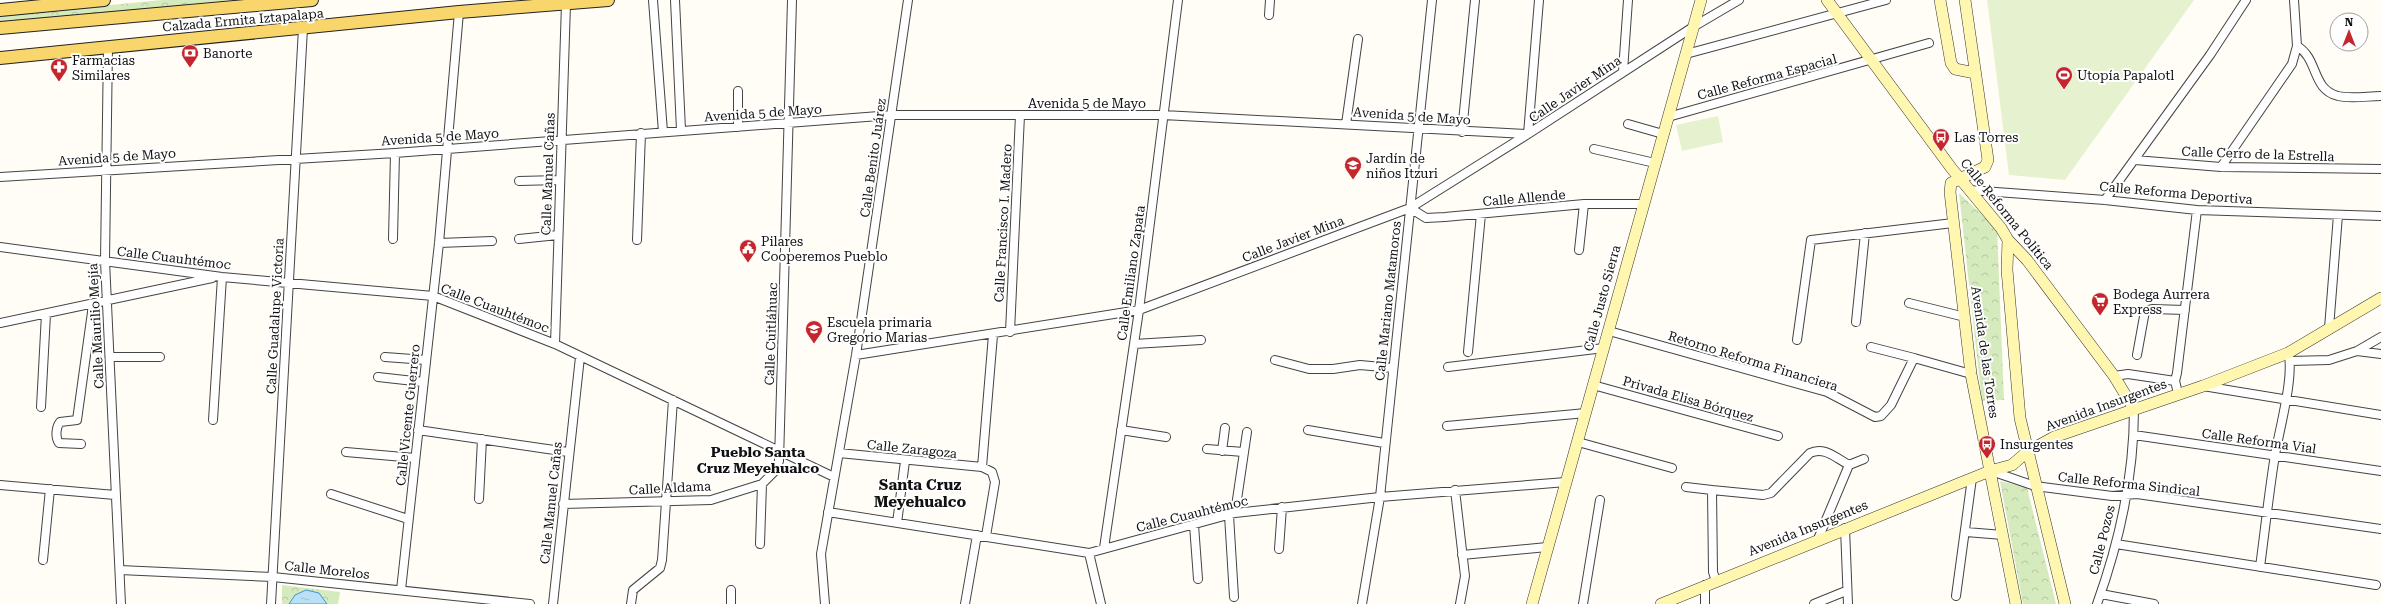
<svg xmlns="http://www.w3.org/2000/svg" width="2381" height="604" font-family="'Roboto Serif',serif">
<defs>
<pattern id="park-crowns" width="20" height="18" patternUnits="userSpaceOnUse"><rect width="20" height="18" fill="#d5ebbd"/><path d="M2 6a3 3 0 1 1 6 0M12 15a3 3 0 1 1 6 0" fill="none" stroke="#b6c8a1"/></pattern>
<pattern id="water-ripples" width="26" height="14" patternUnits="userSpaceOnUse"><rect width="26" height="14" fill="#b9e0f7"/><path d="M2 4q2-2 4 0t4 0M15 11q2-2 4 0t4 0" fill="none" stroke="#9ebfd3"/></pattern>
</defs>
<rect width="100%" height="100%" fill="#fffdf5"/>
<!-- park -->
<path fill="url(#park-crowns)" d="M162 0H231L0 23V16Z
M1959 193 1997 229 2004 400 1982 401Z
M2000 481 2027 488 2056 604H2023Z
M282 585 340 592 338 604H282Z"/>
<!-- pitch -->
<path fill="#e6f2cf" d="M1987 0H2194L2065 180 2009 175Z
M1718 116 1723 142 1682 151 1676 125Z"/>
<!-- water -->
<path fill="url(#water-ripples)" stroke="#3f96cf" d="M306 590 319 593 327 604H289L295 595Z"/>
<g fill="none" stroke-linecap="round" stroke-linejoin="round">
<!-- street casing -->
<g stroke="#444" stroke-width="10">
<path id="street" d="M653 0 663 132
M675 0 681 130
M2294 0 2297 46C2319 59 2311 89 2338 96 2351 99 2368 96 2381 96
M1269 15 1270 0
M108 46 105 261 121 604
M1686 54 1886 0
M1623 71 1628 0
M738 91V127
M1668 117 1929 43
M1346 124 1358 39
M1628 124 1663 134
M1462 132 1475 0
M1594 149 1655 163
M2135 160 2221 167 2381 169
M2221 167 2292 64 2297 46
M0 177 395 153 892 115H1163L1528 134 1539 0
M519 181 559 180
M1969 190 2105 200 2197 210 2381 216
M2105 200 2210 55 2246 0
M1410 208 1426 218 1445 217 1584 204H1642
M393 239 395 153
M519 239 558 235
M637 240 641 133
M439 243 492 241
M0 247 222 277 433 296 555 344 834 477
M1579 250 1584 204
M1909 303 1965 317
M1856 322 1865 233
M0 323 212 278
M2329 328 2338 215
M1609 331 1827 392 1875 417 1881 416 1891 405 1914 358 1971 374
M1010 332 1020 115
M1797 340 1811 240 1953 223
M555 344 566 4
M1134 344 1201 340
M1871 347 1914 358
M2357 351 2381 337
M1468 352 1481 214
M856 355 1139 310 1410 208 1528 134 1693 27 1739 0
M2137 355 2145 311 2152 309 2185 310
M110 357H160
M385 357 426 360
M1275 360 1309 369H1333L1360 365 1393 368
M2290 361 2329 360 2357 351 2381 354
M1448 367 1604 348
M2114 376 2128 374 2175 381
M378 377 423 382
M1593 385 1778 436
M2203 386 2381 415
M2178 393 2175 381 2177 373 2197 210
M41 407 46 314
M213 420 222 277
M1447 426 1586 413
M418 430 568 452
M1121 430 1166 437
M1308 430 1384 443
M2134 435 2381 471
M1578 442 1672 468
M81 444 59 443C55 437 56 427 60 422L77 420 93 305
M1207 449 1243 452
M1222 451 1225 428
M346 452 415 458
M839 453 982 467
M1849 465 1864 459
M1991 471 2035 486 2112 496 2137 494 2381 529
M0 485 115 495
M1686 487 1712 490
M1455 490 1465 576 1460 604
M331 494 408 519
M479 499 482 439
M563 504 711 500 762 484 776 470 779 461 792 0
M828 512 1089 553 1235 513 1380 497 1566 482
M1235 513 1247 432
M1229 515 1234 597
M897 523 905 461
M1194 525 1198 579
M1845 528 1848 604
M1966 532 2003 535
M986 536 995 482 992 472 982 467 993 335
M760 544 762 484
M2116 544 2376 585
M1104 548 1139 310 1178 0
M1279 549 1282 507
M1089 553 1101 604
M1462 555 1547 547
M43 560 50 489
M2260 567C2265 530 2269 492 2275 455 2279 431 2295 374 2288 353
M120 570 273 577 530 604
M1716 581 1713 572 1712 490 1763 495 1771 493 1810 453C1824 446 1836 458 1849 465L1818 539
M1705 585V604
M401 590 439 243 459 12
M2101 594 2154 604
M1956 596 1972 478
M271 604 303 28
M553 604 580 357
M631 604 633 590 660 568 662 560 673 400
M731 604V590
M825 604 821 554 856 355 908 0
M965 604 977 535
M1362 604 1380 497 1432 0
M1583 604 1600 500
M1814 604 1846 591
M2097 604C2119 543 2134 474 2134 409"/>
</g>
<!-- secondary casing -->
<g stroke="#333" stroke-width="12">
<path id="secondary" d="M1827 0 1952 169 2001 228 2008 240 2027 260 2114 376 2134 409
M1940 0 1951 63 1955 69 1975 73
M1965 0 1988 160 1985 167 1951 183 1950 192 1971 374 2016 604
M2008 240 2007 270 2020 418 2065 604
M1532 604 1701 0
M1661 604 1990 471 2012 465 2027 452 2054 437 2203 386 2288 353 2381 298"/>
</g>
<!-- primary casing -->
<g stroke="#222" stroke-width="14">
<path id="primary" d="M0 10 104 0
M0 28 312 0
M0 58 459 12 608 0"/>
</g>
<!-- street -->
<use href="#street" stroke="#fff" stroke-width="8"/>
<!-- secondary -->
<use href="#secondary" stroke="#fff6b0" stroke-width="11"/>
<!-- primary -->
<use href="#primary" stroke="#f9d66b" stroke-width="12"/>
</g>
<!-- icons -->
<defs>
<g id="bank-pin" transform="scale(0.9)"><path d="M0 17L-7.5 6A9.5 9.5 0 1 1 7.5 6Z" fill="#c4262e" stroke="#fff"/><path d="M-6-4H6V4H-6ZM0-2.3a2.3 2.3 0 1 0 0 4.6a2.3 2.3 0 1 0 0-4.6Z" fill="#fff"/></g>
<g id="pharmacy-pin" transform="scale(0.9)"><path d="M0 17L-7.5 6A9.5 9.5 0 1 1 7.5 6Z" fill="#c4262e" stroke="#fff"/><path d="M-2-6h4v4h4v4h-4v4h-4v-4h-4v-4h4Z" fill="#fff"/></g>
<g id="stadium-pin" transform="scale(0.9)"><path d="M0 17L-7.5 6A9.5 9.5 0 1 1 7.5 6Z" fill="#c4262e" stroke="#fff"/><path d="M0-5a6.5 5 0 1 0 0 10a6.5 5 0 1 0 0-10ZM-3.5-1.8h7v3.6h-7Z" fill="#fff"/></g>
<g id="bus-pin" transform="scale(0.9)"><path d="M0 17L-7.5 6A9.5 9.5 0 1 1 7.5 6Z" fill="#c4262e" stroke="#fff"/><path d="M-5-6H5V4H4V6H2V4H-2V6H-4V4H-5ZM-3.5-4V0h7V-4ZM-3.5 1.2v1.5H-2V1.2ZM2 1.2v1.5H3.5V1.2Z" fill="#fff"/></g>
<g id="school-pin" transform="scale(0.9)"><path d="M0 17L-7.5 6A9.5 9.5 0 1 1 7.5 6Z" fill="#c4262e" stroke="#fff"/><path d="M0-5L7-2L0 1L-7-2ZM-4 1L0 2.5L4 1V4Q0 6-4 4Z" fill="#fff"/></g>
<g id="civic-pin" transform="scale(0.9)"><path d="M0 17L-7.5 6A9.5 9.5 0 1 1 7.5 6Z" fill="#c4262e" stroke="#fff"/><path d="M-.6-6.5H3V-4.5H.6V-3L4-1V1h2V6H-6V1h2V-1L-.6-3ZM-1.2 2.5V6h2.4V2.5Z" fill="#fff"/></g>
<g id="supermarket-pin" transform="scale(0.9)"><path d="M0 17L-7.5 6A9.5 9.5 0 1 1 7.5 6Z" fill="#c4262e" stroke="#fff"/><path d="M-6-5.5h2.5l.6 2H6L4.5 2H-2.5L-4.4-4H-6ZM-1.5 3.2a1.3 1.3 0 1 0 .1 0ZM3 3.2a1.3 1.3 0 1 0 .1 0Z" fill="#fff"/></g>
</defs>
<g fill-rule="evenodd">
<use href="#bank-pin" x="190" y="53"/>
<use href="#pharmacy-pin" x="59" y="67"/>
<use href="#stadium-pin" x="2064" y="75"/>
<use href="#bus-pin" x="1941" y="137"/>
<use href="#school-pin" x="1353" y="165"/>
<use href="#civic-pin" x="748" y="248"/>
<use href="#supermarket-pin" x="2100" y="301"/>
<use href="#school-pin" x="814" y="329"/>
<use href="#bus-pin" x="1987" y="444"/>
</g>
<g text-anchor="middle" dominant-baseline="central" stroke-width="4" stroke-linejoin="round" paint-order="stroke">
<!-- street labels -->
<g font-size="13" fill="#111" stroke="#fff">
<text transform="translate(243 20) rotate(-5)">Calzada Ermita Iztapalapa</text>
<text transform="translate(1767 77) rotate(-15)">Calle Reforma Espacial</text>
<text transform="translate(1575 89) rotate(-34)">Calle Javier Mina</text>
<text x="1087" y="103">Avenida 5 de Mayo</text>
<text transform="translate(763 113) rotate(-4)">Avenida 5 de Mayo</text>
<text transform="translate(1412 116) rotate(4)">Avenida 5 de Mayo</text>
<text transform="translate(440 137) rotate(-4)">Avenida 5 de Mayo</text>
<text transform="translate(2258 154) rotate(2)">Calle Cerro de la Estrella</text>
<text transform="translate(117 157) rotate(-4)">Avenida 5 de Mayo</text>
<text transform="translate(873 158) rotate(-82)">Calle Benito Juárez</text>
<text transform="translate(548 174) rotate(-88)">Calle Manuel Cañas</text>
<text transform="translate(2176 193) rotate(5)">Calle Reforma Deportiva</text>
<text transform="translate(1524 198) rotate(-5)">Calle Allende</text>
<text transform="translate(2007 214) rotate(51)">Calle Reforma Política</text>
<text transform="translate(1003 223) rotate(-87)">Calle Francisco I. Madero</text>
<text transform="translate(1293 239) rotate(-21)">Calle Javier Mina</text>
<text transform="translate(174 258) rotate(7)">Calle Cuauhtémoc</text>
<text transform="translate(1131 273) rotate(-82)">Calle Emiliano Zapata</text>
<text transform="translate(1602 298) rotate(-75)">Calle Justo Sierra</text>
<text transform="translate(1388 301) rotate(-84)">Calle Mariano Matamoros</text>
<text transform="translate(495 308) rotate(21)">Calle Cuauhtémoc</text>
<text transform="translate(275 316) rotate(-87)">Calle Guadalupe Victoria</text>
<text transform="translate(96 326) rotate(-93)">Calle Maurilio Mejía</text>
<text transform="translate(771 334) rotate(-88)">Calle Cuitláhuac</text>
<text transform="translate(1985 352) rotate(82)">Avenida de las Torres</text>
<text transform="translate(1753 361) rotate(17)">Retorno Reforma Financiera</text>
<text transform="translate(1688 399) rotate(16)">Privada Elisa Bórquez</text>
<text transform="translate(2106 405) rotate(-20)">Avenida Insurgentes</text>
<text transform="translate(408 415) rotate(-84)">Calle Vicente Guerrero</text>
<text transform="translate(2259 441) rotate(8)">Calle Reforma Vial</text>
<text transform="translate(912 449) rotate(6)">Calle Zaragoza</text>
<text transform="translate(2129 484) rotate(6)">Calle Reforma Sindical</text>
<text transform="translate(670 488) rotate(-3)">Calle Aldama</text>
<text transform="translate(551 503) rotate(-84)">Calle Manuel Cañas</text>
<text transform="translate(1192 514) rotate(-14)">Calle Cuauhtémoc</text>
<text transform="translate(1808 528) rotate(-22)">Avenida Insurgentes</text>
<text transform="translate(2102 540) rotate(-76)">Calle Pozos</text>
<text transform="translate(327 570) rotate(6)">Calle Morelos</text>
</g>
<!-- poi labels -->
<g font-size="13" fill="#111" stroke="#fff" text-anchor="start">
<text x="203" y="53">Banorte</text>
<text x="72" y="60">Farmacias<tspan x="72" dy="15">Similares</tspan></text>
<text x="2077" y="75">Utopía Papalotl</text>
<text x="1954" y="137">Las Torres</text>
<text x="1366" y="158">Jardín de<tspan x="1366" dy="15">niños Itzuri</tspan></text>
<text x="761" y="241">Pilares<tspan x="761" dy="15">Cooperemos Pueblo</tspan></text>
<text x="2113" y="294">Bodega Aurrera<tspan x="2113" dy="15">Express</tspan></text>
<text x="827" y="322">Escuela primaria<tspan x="827" dy="15">Gregorio Marias</tspan></text>
<text x="2000" y="444">Insurgentes</text>
</g>
<!-- neighbourhood labels -->
<g font-size="14" font-weight="bold" fill="#111" stroke="#fff">
<text x="758" y="452">Pueblo Santa<tspan x="758" dy="16">Cruz Meyehualco</tspan></text>
</g>
<!-- quarter labels -->
<g font-size="15" font-weight="bold" fill="#111" stroke="#fff">
<text x="920" y="485">Santa Cruz<tspan x="920" dy="17">Meyehualco</tspan></text>
</g>
</g>
<!-- north arrow -->
<g transform="translate(2349 32)"><circle r="19" fill="#ffffff" stroke="#a0a0a0"/>
<path d="M0-3L7 15L0 10L-7 15Z" fill="#c4262e"/>
<text y="-6" font-size="11" font-weight="bold" text-anchor="middle" fill="#111111">N</text>
</g>
</svg>
